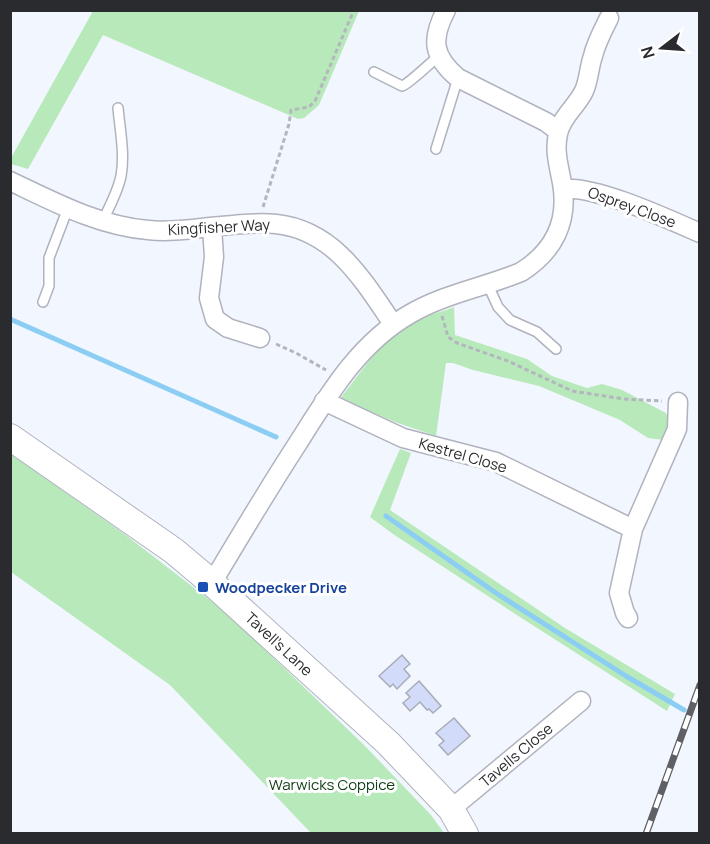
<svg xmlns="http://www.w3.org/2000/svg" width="710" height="844" font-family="Manrope,sans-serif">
<rect width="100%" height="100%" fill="#f2f6fe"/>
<!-- green -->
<path fill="#b8e9ba" d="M93 11V10L359 11 319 105 304 118 298 119 103 35 28 169 11 164V158Z
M454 307 455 335 527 359 552 376 587 388 602 384 622 390 666 413 669 422 664 440 648 438 620 420 539 386 473 370 453 363H446L436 436 395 422 340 399C361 372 383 338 414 321 426 314 441 313 454 307Z
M400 449 411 453 390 510 565 628 675 694 667 711 523 619 393 534 370 517Z
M11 454 123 533 228 614 365 746 431 815 444 833H311L170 685 11 572Z"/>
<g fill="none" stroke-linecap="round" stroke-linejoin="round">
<!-- stream -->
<path stroke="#8ccdf4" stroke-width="5" d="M10 319 276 437
M386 516 496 593 626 676 684 710"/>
</g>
<!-- building -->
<path fill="#d2dcfa" stroke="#a9acb6" stroke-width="1.5" d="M402 655 410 664 404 669 410 676 397 689 393 684 390 687 379 676Z
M419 681 441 706 433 713 429 709 427 710 420 702 410 711 403 703 410 697 406 693Z
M454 718 470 736 448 755 439 745 444 741 436 733Z"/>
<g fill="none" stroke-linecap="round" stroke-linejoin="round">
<!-- lane casing -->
<g stroke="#b0b3be" stroke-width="12">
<path id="lane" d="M374 72 402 86C409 84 431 62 440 55
M436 149 458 78
M103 220C110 206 118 191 121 176 125 154 120 130 118 108
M488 285 498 307 510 320 537 332 556 349
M43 302 49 286V258L68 208"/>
</g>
<!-- street casing -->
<g stroke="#b0b3be" stroke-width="21">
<path id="street" d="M446 10C431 39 432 56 458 78L546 122 558 131
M10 181C54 202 99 226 148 230 172 233 197 228 221 226 239 224 258 222 276 224 334 230 363 280 393 324
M563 189C595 185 668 219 700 233
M212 227 214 257 209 298 215 319 228 328 260 338
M324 401 403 438 496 462 633 529
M212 583C240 536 268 489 298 443 329 394 359 343 410 314 444 294 485 287 521 272 553 252 569 222 562 183 559 166 554 151 558 134 561 117 577 106 584 91 589 80 589 67 593 56 596 43 603 30 609 18
M628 618 625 613 619 593 633 529 677 429 678 402
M451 809 581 701"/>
</g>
<!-- secondary casing -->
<g stroke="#b0b3be" stroke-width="28">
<path id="secondary" d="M10 437 174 551 212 583 388 743 451 809 465 834"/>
</g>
<!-- path -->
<path stroke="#b3b6bd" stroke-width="3" stroke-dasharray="4.5 3" stroke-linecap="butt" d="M263 207 289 124 291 110 309 107 315 101 354 10
M442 316 448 337 457 343 508 361 572 391 624 399 662 401
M276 344 296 353 326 370"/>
<!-- lane -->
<use href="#lane" stroke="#fff" stroke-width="9"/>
<!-- street -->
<use href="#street" stroke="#fff" stroke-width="18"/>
<!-- secondary -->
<use href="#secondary" stroke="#fff" stroke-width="26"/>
<!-- rail casing -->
<g stroke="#5f6065" stroke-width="7">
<path id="rail" d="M646 834 700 685"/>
</g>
<!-- rail -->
<use href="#rail" stroke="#fff" stroke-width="4.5" stroke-dasharray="14" stroke-linecap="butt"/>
</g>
<!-- markers -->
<rect fill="#1a4fb4" stroke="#fff" stroke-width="2" x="197" y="581" width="12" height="12" rx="3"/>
<g text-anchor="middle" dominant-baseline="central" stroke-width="6" stroke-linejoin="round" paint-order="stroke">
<!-- street labels -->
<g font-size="15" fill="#2a2b2f" stroke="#fff">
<text transform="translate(632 207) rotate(20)">Osprey Close</text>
<text transform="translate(219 227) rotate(-3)">Kingfisher Way</text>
<text transform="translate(463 455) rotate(16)">Kestrel Close</text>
<text transform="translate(279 644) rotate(43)">Tavell's Lane</text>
<text transform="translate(516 755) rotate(-40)">Tavells Close</text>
</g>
<!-- transit labels -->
<g font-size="15" font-weight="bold" fill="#164399" stroke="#fff" text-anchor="start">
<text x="215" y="587">Woodpecker Drive</text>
</g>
<!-- park labels -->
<g font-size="15" fill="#0f3c15" stroke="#fff">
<text x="332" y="784">Warwicks Coppice</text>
</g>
</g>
<!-- border -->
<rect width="710" height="844" fill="none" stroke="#2a2b2f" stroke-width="24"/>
<!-- north arrow -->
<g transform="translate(662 48) rotate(253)" stroke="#ffffff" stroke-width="4.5" paint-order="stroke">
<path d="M0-4.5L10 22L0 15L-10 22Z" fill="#2a2b2f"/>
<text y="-9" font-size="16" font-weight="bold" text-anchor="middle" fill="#2a2b2f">N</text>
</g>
</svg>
